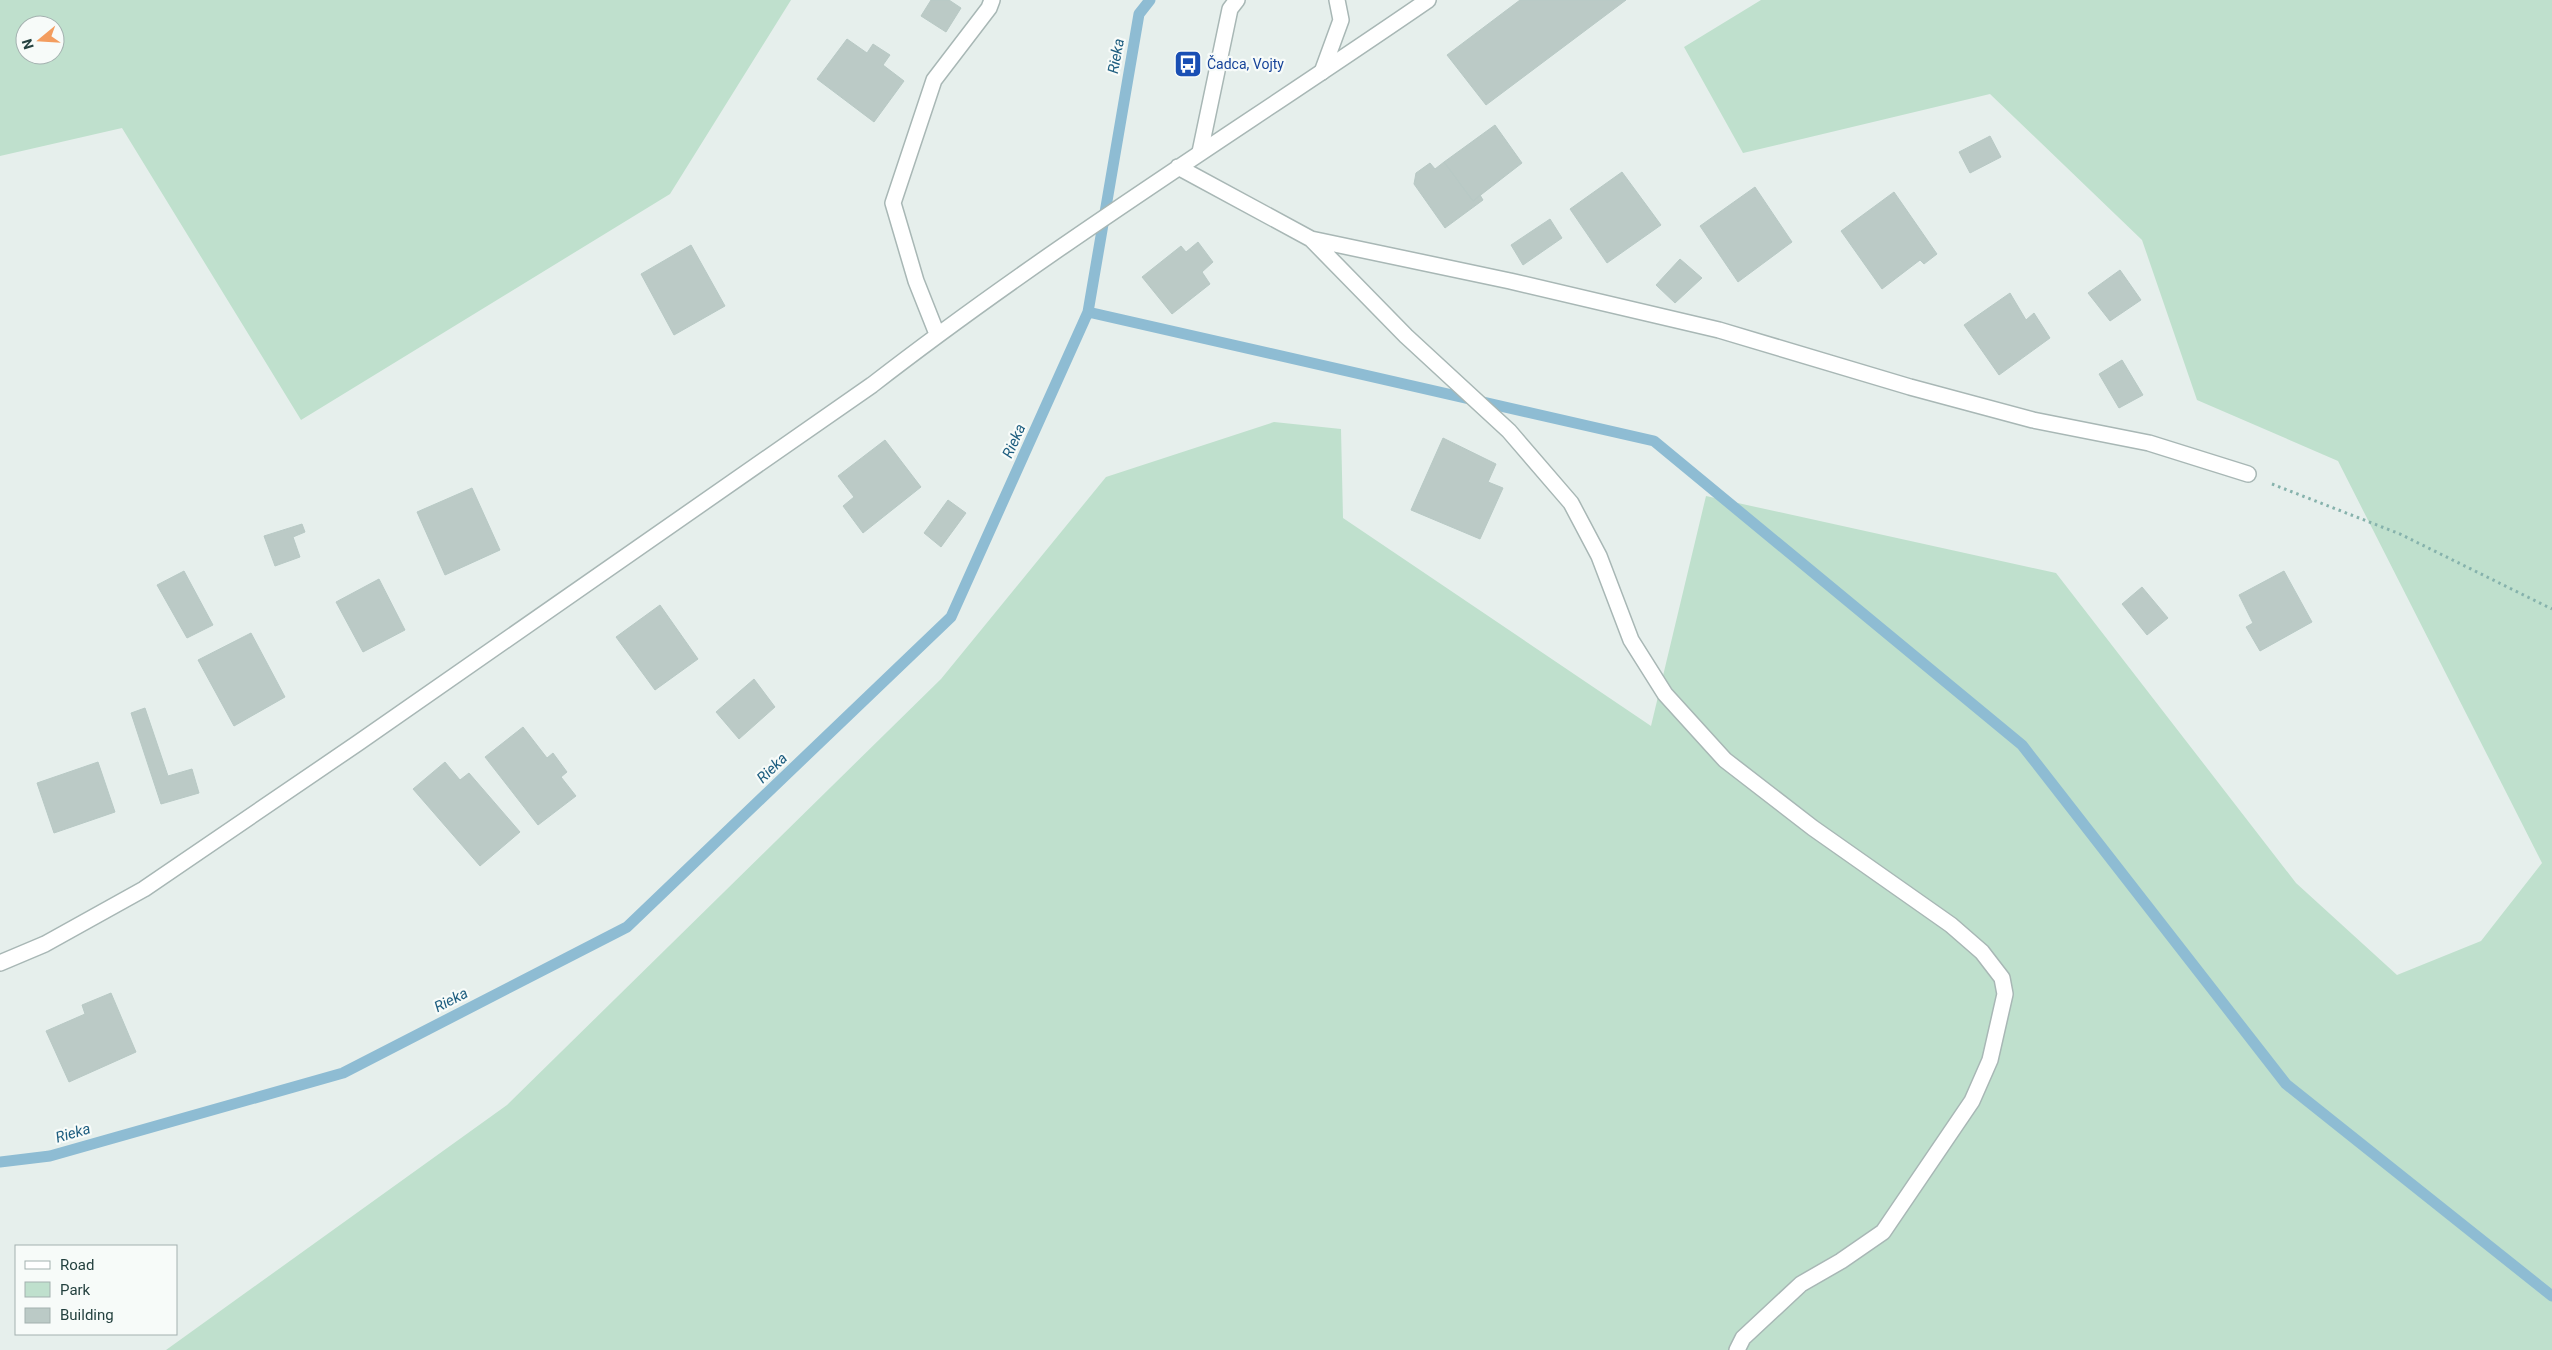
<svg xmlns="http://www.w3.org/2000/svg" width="2552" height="1350" font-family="Roboto,sans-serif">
<rect width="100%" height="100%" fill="#e6efec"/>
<!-- green -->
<path fill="#bfe0cd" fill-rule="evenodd" d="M0 0H791L670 194 301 420 122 128 0 156ZM25 25H55V55H25Z
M1761 0H2552V1350H166L507 1105 941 679 1106 477 1274 422 1341 429 1343 518 1651 726 1706 496 2056 573 2296 883 2397 975 2481 941 2542 863 2338 461 2197 400 2142 240 1990 94 1743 153 1684 47Z"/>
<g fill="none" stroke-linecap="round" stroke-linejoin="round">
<!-- stream -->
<path stroke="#8ebcd3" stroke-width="11" d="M1088 312 1654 441 2022 745 2286 1084 2552 1296
M0 1162 50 1156 343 1073 627 927 951 617 1088 312 1139 14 1150 0"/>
</g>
<!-- building -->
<path fill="#bbcac6" stroke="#b8c9c5" d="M931 0H949L961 8 946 32 921 16Z
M1520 0H1626L1486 105 1447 55Z
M847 39 867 53 873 44 890 55 883 65 904 81 874 122 817 79Z
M1495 125 1522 163 1473 201 1444 162Z
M1990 136 2001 157 1970 173 1959 152Z
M1444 162 1473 201 1480 195 1483 200 1445 228 1414 184 1416 173 1430 163 1435 169Z
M1622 172 1661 225 1607 263 1570 209Z
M1755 187 1792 242 1738 282 1700 226Z
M1894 192 1937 254 1924 264 1920 260 1882 289 1841 231Z
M1550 219 1562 238 1523 265 1511 245Z
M1198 242 1213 262 1202 272 1210 284 1172 314 1142 277 1181 246 1186 252Z
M691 245 725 306 674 335 641 274Z
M1680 259 1702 278 1675 303 1656 285Z
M2120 270 2141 300 2110 321 2088 293Z
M2010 293 2026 320 2034 313 2050 338 1999 375 1964 325Z
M2122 360 2143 395 2119 408 2099 374Z
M1443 438 1496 464 1488 482 1503 488 1480 539 1411 510Z
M885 440 921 487 863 533 843 506 854 497 838 476Z
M472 488 500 550 445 575 417 512Z
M948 500 966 513 941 547 924 533Z
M302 524 305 532 293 537 300 557 275 566 264 536Z
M184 571 213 625 187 638 157 585Z
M2284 571 2312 622 2260 651 2246 627 2253 623 2239 595Z
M379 579 405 630 363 652 336 602Z
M2142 587 2168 618 2147 635 2122 604Z
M660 605 698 659 655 690 616 637Z
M251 633 285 697 234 726 198 660Z
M754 679 775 707 739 739 716 712Z
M145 708 168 776 192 769 199 793 161 804 131 713Z
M523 727 547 758 553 753 567 772 561 777 576 796 538 825 485 757Z
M98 762 115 812 54 833 37 783Z
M445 762 460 780 469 773 520 832 480 866 413 789Z
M111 993 136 1052 69 1082 46 1031 85 1014 82 1005Z"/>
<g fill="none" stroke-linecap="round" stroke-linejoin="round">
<!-- service casing -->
<g stroke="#a8b7b5" stroke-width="18">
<path id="service" d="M1322 72 1341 20 1337 0
M1200 152 1230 9 1237 0"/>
</g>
<!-- minor casing -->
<g stroke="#a8b7b5" stroke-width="18">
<path id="minor" d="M1178 167 1311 239 1406 336 1509 431 1571 503 1599 556 1631 640 1665 694 1725 760 1813 828 1951 925 1982 952 2002 978 2005 994 1990 1060 1972 1101 1883 1232 1841 1261 1801 1284 1743 1338 1737 1350
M1311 239 1510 281 1719 330 1910 387 2033 420 2149 443 2248 474
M937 334 916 281 893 203 934 80 989 8 992 0
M0 963 45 944 144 889 358 743 872 385C1050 247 1242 128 1428 0"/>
</g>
<!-- path -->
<path stroke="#86b2ac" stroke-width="3" stroke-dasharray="2.5 4" stroke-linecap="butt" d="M2272 484 2400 534 2552 609"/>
<!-- service -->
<use href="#service" stroke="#fff" stroke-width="15"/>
<!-- minor -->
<use href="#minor" stroke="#fff" stroke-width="15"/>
</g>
<!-- icons -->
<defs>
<g id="bus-square" transform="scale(1.4375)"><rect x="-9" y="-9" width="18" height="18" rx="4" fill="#1a4fb4" stroke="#f7fbf9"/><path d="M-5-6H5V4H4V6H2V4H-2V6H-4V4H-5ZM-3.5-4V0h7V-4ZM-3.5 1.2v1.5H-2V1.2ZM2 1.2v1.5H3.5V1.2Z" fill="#fff"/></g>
</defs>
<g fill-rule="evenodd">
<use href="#bus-square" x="1188" y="64"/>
</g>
<g text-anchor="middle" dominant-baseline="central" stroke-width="4.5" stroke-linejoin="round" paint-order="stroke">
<!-- transit labels -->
<g font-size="14" fill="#164399" stroke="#f7fbf9" text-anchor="start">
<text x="1207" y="64">Čadca, Vojty</text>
</g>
<!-- water labels -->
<g font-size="15" font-style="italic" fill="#1d5d7f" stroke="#f7fbf9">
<text transform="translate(1116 56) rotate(-80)">Rieka</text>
<text transform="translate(1014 441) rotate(-66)">Rieka</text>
<text transform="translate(772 768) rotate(-44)">Rieka</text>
<text transform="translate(451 1000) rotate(-27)">Rieka</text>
<text transform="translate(73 1133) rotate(-16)">Rieka</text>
</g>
</g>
<!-- legend -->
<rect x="15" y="1245" width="162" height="90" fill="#f7fbf9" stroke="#a3b1af"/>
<rect x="25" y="1261" width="25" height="8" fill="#ffffff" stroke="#a3b1af"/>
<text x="60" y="1270" font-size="15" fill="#24413f">Road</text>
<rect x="25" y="1282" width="25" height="15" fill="#bfe0cd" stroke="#a3b1af"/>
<text x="60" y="1295" font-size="15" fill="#24413f">Park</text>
<rect x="25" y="1308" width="25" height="15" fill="#bbcac6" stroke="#a3b1af"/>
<text x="60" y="1320" font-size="15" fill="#24413f">Building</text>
<!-- north arrow -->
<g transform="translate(40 40) rotate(252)"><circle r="24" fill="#f7fbf9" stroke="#a3b1af"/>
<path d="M0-4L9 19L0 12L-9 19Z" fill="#f39d5f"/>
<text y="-8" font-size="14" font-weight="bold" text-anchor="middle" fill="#24413f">N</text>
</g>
</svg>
